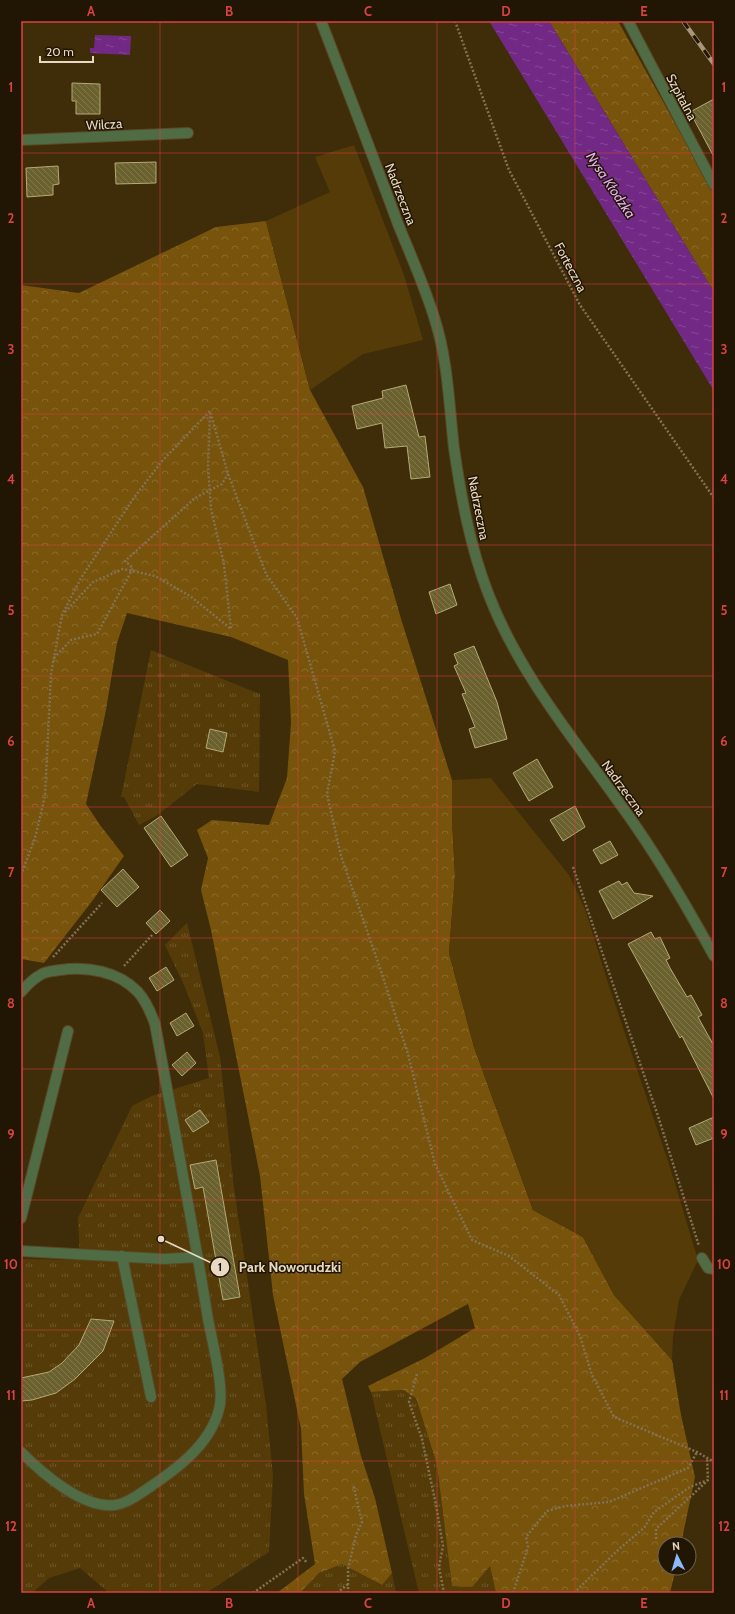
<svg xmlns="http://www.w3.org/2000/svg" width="735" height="1614" font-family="Cabin,sans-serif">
<defs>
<pattern id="grass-tufts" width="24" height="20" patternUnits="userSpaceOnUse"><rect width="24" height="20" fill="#553b08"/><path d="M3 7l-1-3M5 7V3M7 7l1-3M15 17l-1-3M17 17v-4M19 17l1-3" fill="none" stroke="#6d572a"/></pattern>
<pattern id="forest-crowns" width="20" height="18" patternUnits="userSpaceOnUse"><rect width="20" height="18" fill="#77530b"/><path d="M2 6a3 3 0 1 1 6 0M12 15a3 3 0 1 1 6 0" fill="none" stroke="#8a6b2d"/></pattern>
<pattern id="water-ripples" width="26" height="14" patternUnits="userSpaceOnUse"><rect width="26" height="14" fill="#712985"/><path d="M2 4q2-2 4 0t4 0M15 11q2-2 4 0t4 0" fill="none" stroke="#854795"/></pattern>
<pattern id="building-back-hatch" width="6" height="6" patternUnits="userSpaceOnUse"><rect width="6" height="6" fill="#6b612f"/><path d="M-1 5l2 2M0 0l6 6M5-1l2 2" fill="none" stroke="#80774c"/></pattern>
</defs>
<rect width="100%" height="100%" fill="#3f2c09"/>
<!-- grass -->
<path fill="url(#grass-tufts)" d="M151 650 260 694 259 792 197 784 156 816 139 825 124 797H121Z
M187 923 220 1057 234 1188 266 1405 273 1476 269 1552 206 1593H109L80 1568 49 1578 32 1593H21V1259L80 1260 78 1218 132 1106 152 1096 209 1078 203 1033 184 985 165 945Z
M403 1390 416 1398 437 1465 446 1538 490 1566 496 1593H419L371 1392Z
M342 1563 381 1585 392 1573 396 1593H300L319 1573Z"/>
<!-- forest -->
<path fill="url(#forest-crowns)" d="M549 21H618L714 193V292Z
M266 221 310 390 363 487 402 622 452 780V818L455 876 449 953 474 1047 533 1210 583 1237 614 1295 672 1360 681 1415 695 1477 681 1544H665V1568H676L670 1593H496L490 1566 472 1587 452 1586 437 1465 416 1398 403 1390 371 1392 368 1386 425 1358 475 1328 468 1304 360 1362 342 1379 361 1456 375 1498 392 1573 382 1585 342 1564 319 1573 300 1593H277L315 1564 304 1494 301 1429 273 1295 260 1176 211 930 201 890 208 858 197 830 212 820 269 825 287 778 291 723 288 660 231 637 127 613 117 643 106 710 86 804 100 825 124 856 93 900 44 963 21 959V285L79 293 216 227Z"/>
<!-- garden -->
<path fill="#553b08" d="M354 145 404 275 423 340 363 354 310 390 266 221 330 192 315 157Z
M491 778 569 875 585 909 608 983 670 1167 698 1260 679 1300 673 1337 672 1360 614 1295 583 1237 533 1210 474 1047 449 953 455 876 452 818V780Z"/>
<!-- water -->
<path fill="url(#water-ripples)" d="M489 21H549L714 292V391Z
M95 35 131 36 130 55 90 53V48H94Z"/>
<!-- building -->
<path fill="url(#building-back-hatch)" stroke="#b5aa77" d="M72 83 100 84V114H76V101H72Z
M714 99V157L690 112Z
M156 162V183L116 184 115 163Z
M58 166 59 184 53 185V195L27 197 26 168Z
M406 385 419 437 425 436 430 477 411 479 407 446 385 448 382 423 357 429 352 406 383 398 382 391Z
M450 584 457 605 436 614 429 592Z
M474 646 497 702 507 739 475 748 469 729 475 727 462 694 466 693 454 666 458 664 454 654Z
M210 729 227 733 223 752 206 748Z
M537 759 553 787 529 801 513 773Z
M575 806 585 827 563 841 550 820Z
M161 816 188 855 171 867 144 828Z
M610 841 618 855 601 864 593 850Z
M123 869 139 887 117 907 101 890Z
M619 881 622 885 627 882 634 893 653 896 613 919 599 891Z
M160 910 170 921 156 934 146 923Z
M651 932 655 939 660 937 670 958 666 960 670 968 687 997 691 995 702 1015 698 1017 714 1046V1099L682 1036 680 1038 628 944Z
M166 967 174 980 157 991 149 978Z
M186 1013 194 1026 177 1036 170 1023Z
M187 1052 196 1063 182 1076 172 1065Z
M200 1110 209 1122 193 1132 185 1120Z
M714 1117V1138L696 1145 689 1128Z
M216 1160 240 1297 223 1300 203 1187 195 1189 190 1165Z
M91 1319 114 1321 103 1351 75 1379 56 1393 32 1400 21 1401V1378L49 1372 62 1363 79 1345Z"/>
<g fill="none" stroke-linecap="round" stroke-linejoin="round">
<!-- lane casing -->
<g stroke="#5a4827" stroke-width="12">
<path id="lane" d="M21 992C27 985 34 978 42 974 47 971 55 971 60 970 87 966 118 971 138 992 146 1001 151 1013 155 1024 173 1122 192 1220 208 1319 212 1341 225 1389 219 1409 210 1446 174 1471 144 1491 137 1496 124 1504 115 1505 83 1509 42 1473 21 1452
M21 1218 68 1031
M21 1251 164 1259 198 1257
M122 1256 151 1397
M702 1258 708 1268 714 1269"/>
</g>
<!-- street casing -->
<g stroke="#5a4827" stroke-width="12">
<path id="street" d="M321 21C347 89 373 156 398 224 411 256 425 287 435 320 448 361 449 405 454 448 461 497 470 546 488 593 521 680 585 752 637 828 665 869 690 912 714 956
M628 21 714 185
M21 140 188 133"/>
</g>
<!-- path -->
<path stroke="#847254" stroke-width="2.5" stroke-dasharray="2 2" stroke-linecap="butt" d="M455 21 509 170 580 305 714 498
M65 612 93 582 123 569 155 576 190 596 231 629 224 564 211 509 208 466 210 414
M54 658 71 640 97 634 133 568 125 561 195 498 222 484 228 474
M573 867 658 1116 699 1246
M21 875 35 838 45 796 51 674 62 615 81 578 133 499 162 461 210 411 228 474 266 574 297 618 335 751 327 794 341 856 381 971 408 1054 435 1164 472 1240 509 1256 559 1295 580 1336 592 1375 614 1417 697 1452 714 1462
M53 957 102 903
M124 966 152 935
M417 1374 409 1402 422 1439 436 1505 443 1546 439 1567 444 1593
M656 1539V1529L706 1482
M253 1593 303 1558 307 1563
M337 1593 348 1584
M348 1593V1569L356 1535 362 1522 353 1484
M513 1593 528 1547 526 1537 547 1511 565 1506 609 1502 688 1468 697 1452
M574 1593 619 1549 644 1528 654 1512 690 1487 708 1480 707 1458"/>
<!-- lane -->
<use href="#lane" stroke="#4f6c45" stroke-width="10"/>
<!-- street -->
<use href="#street" stroke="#4f6c45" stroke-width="10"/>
<!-- rail casing -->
<g stroke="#a9977c" stroke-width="4.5">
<path id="rail" d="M683 21 714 64"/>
</g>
<!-- rail -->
<use href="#rail" stroke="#211604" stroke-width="3" stroke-dasharray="9" stroke-linecap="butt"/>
</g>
<!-- grid -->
<path fill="none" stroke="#d9433f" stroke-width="1" stroke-opacity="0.55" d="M160 21V1593M298 21V1593M437 21V1593M575 21V1593M21 153H714M21 284H714M21 414H714M21 545H714M21 676H714M21 807H714M21 938H714M21 1069H714M21 1200H714M21 1330H714M21 1461H714"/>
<g text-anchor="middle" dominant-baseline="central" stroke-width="3" stroke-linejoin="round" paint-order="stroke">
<!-- street labels -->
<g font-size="13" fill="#e9d9c2" stroke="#211604">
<text transform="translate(682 97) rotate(62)">Szpitalna</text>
<text transform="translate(104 124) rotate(-3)">Wilcza</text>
<text transform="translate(401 194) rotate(69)">Nadrzeczna</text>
<text transform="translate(571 267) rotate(62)">Forteczna</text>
<text transform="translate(479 508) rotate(79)">Nadrzeczna</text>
<text transform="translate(624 788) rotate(54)">Nadrzeczna</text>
</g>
<!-- water labels -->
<g font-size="14" font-style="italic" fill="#e5aff5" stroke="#211604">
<text transform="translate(611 185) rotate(56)">Nysa Kłodzka</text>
</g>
</g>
<!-- callouts -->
<path fill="none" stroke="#e9d9c2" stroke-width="1.5" d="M161 1239L220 1267"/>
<g fill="#e9d9c2" stroke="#211604" stroke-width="1.5">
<circle cx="161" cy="1239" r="4"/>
<circle cx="220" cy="1267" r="10"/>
</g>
<g font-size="12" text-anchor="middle" font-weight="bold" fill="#111">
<text x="220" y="1271">1</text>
</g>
<g font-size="14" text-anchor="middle" font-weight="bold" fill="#e9d9c2" stroke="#211604" stroke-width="3" stroke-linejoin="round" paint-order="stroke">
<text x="290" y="1272">Park Noworudzki</text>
</g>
<!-- border -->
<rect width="735" height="1614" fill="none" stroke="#211604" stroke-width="44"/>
<!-- north arrow -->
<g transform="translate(677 1556) rotate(355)"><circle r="19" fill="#211604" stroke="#716450"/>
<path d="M0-3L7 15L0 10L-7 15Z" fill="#8cb9fc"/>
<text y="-6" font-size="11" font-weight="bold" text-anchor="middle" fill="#e9d9c2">N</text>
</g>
<!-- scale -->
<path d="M40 56v6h53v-6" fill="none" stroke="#e9d9c2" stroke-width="2"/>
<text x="46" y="56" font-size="12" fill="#e9d9c2" stroke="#211604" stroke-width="3" paint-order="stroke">20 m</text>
<rect x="22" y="22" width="691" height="1570" fill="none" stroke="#d9433f" stroke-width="1.5"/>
<g font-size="13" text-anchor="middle" font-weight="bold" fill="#d9433f">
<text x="91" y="16">A</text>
<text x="229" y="16">B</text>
<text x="368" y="16">C</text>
<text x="506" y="16">D</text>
<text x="644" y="16">E</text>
<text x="11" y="92">1</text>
<text x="724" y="92">1</text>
<text x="11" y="223">2</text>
<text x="724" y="223">2</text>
<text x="11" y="354">3</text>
<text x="724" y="354">3</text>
<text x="11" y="484">4</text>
<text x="724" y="484">4</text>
<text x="11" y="615">5</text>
<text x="724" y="615">5</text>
<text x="11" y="746">6</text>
<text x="724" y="746">6</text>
<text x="11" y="877">7</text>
<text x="724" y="877">7</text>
<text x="11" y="1008">8</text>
<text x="724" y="1008">8</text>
<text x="11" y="1139">9</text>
<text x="724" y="1139">9</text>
<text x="11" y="1269">10</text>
<text x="724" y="1269">10</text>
<text x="11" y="1400">11</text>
<text x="724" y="1400">11</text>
<text x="11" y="1531">12</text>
<text x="724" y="1531">12</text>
<text x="91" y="1608">A</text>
<text x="229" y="1608">B</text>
<text x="368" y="1608">C</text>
<text x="506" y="1608">D</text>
<text x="644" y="1608">E</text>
</g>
</svg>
